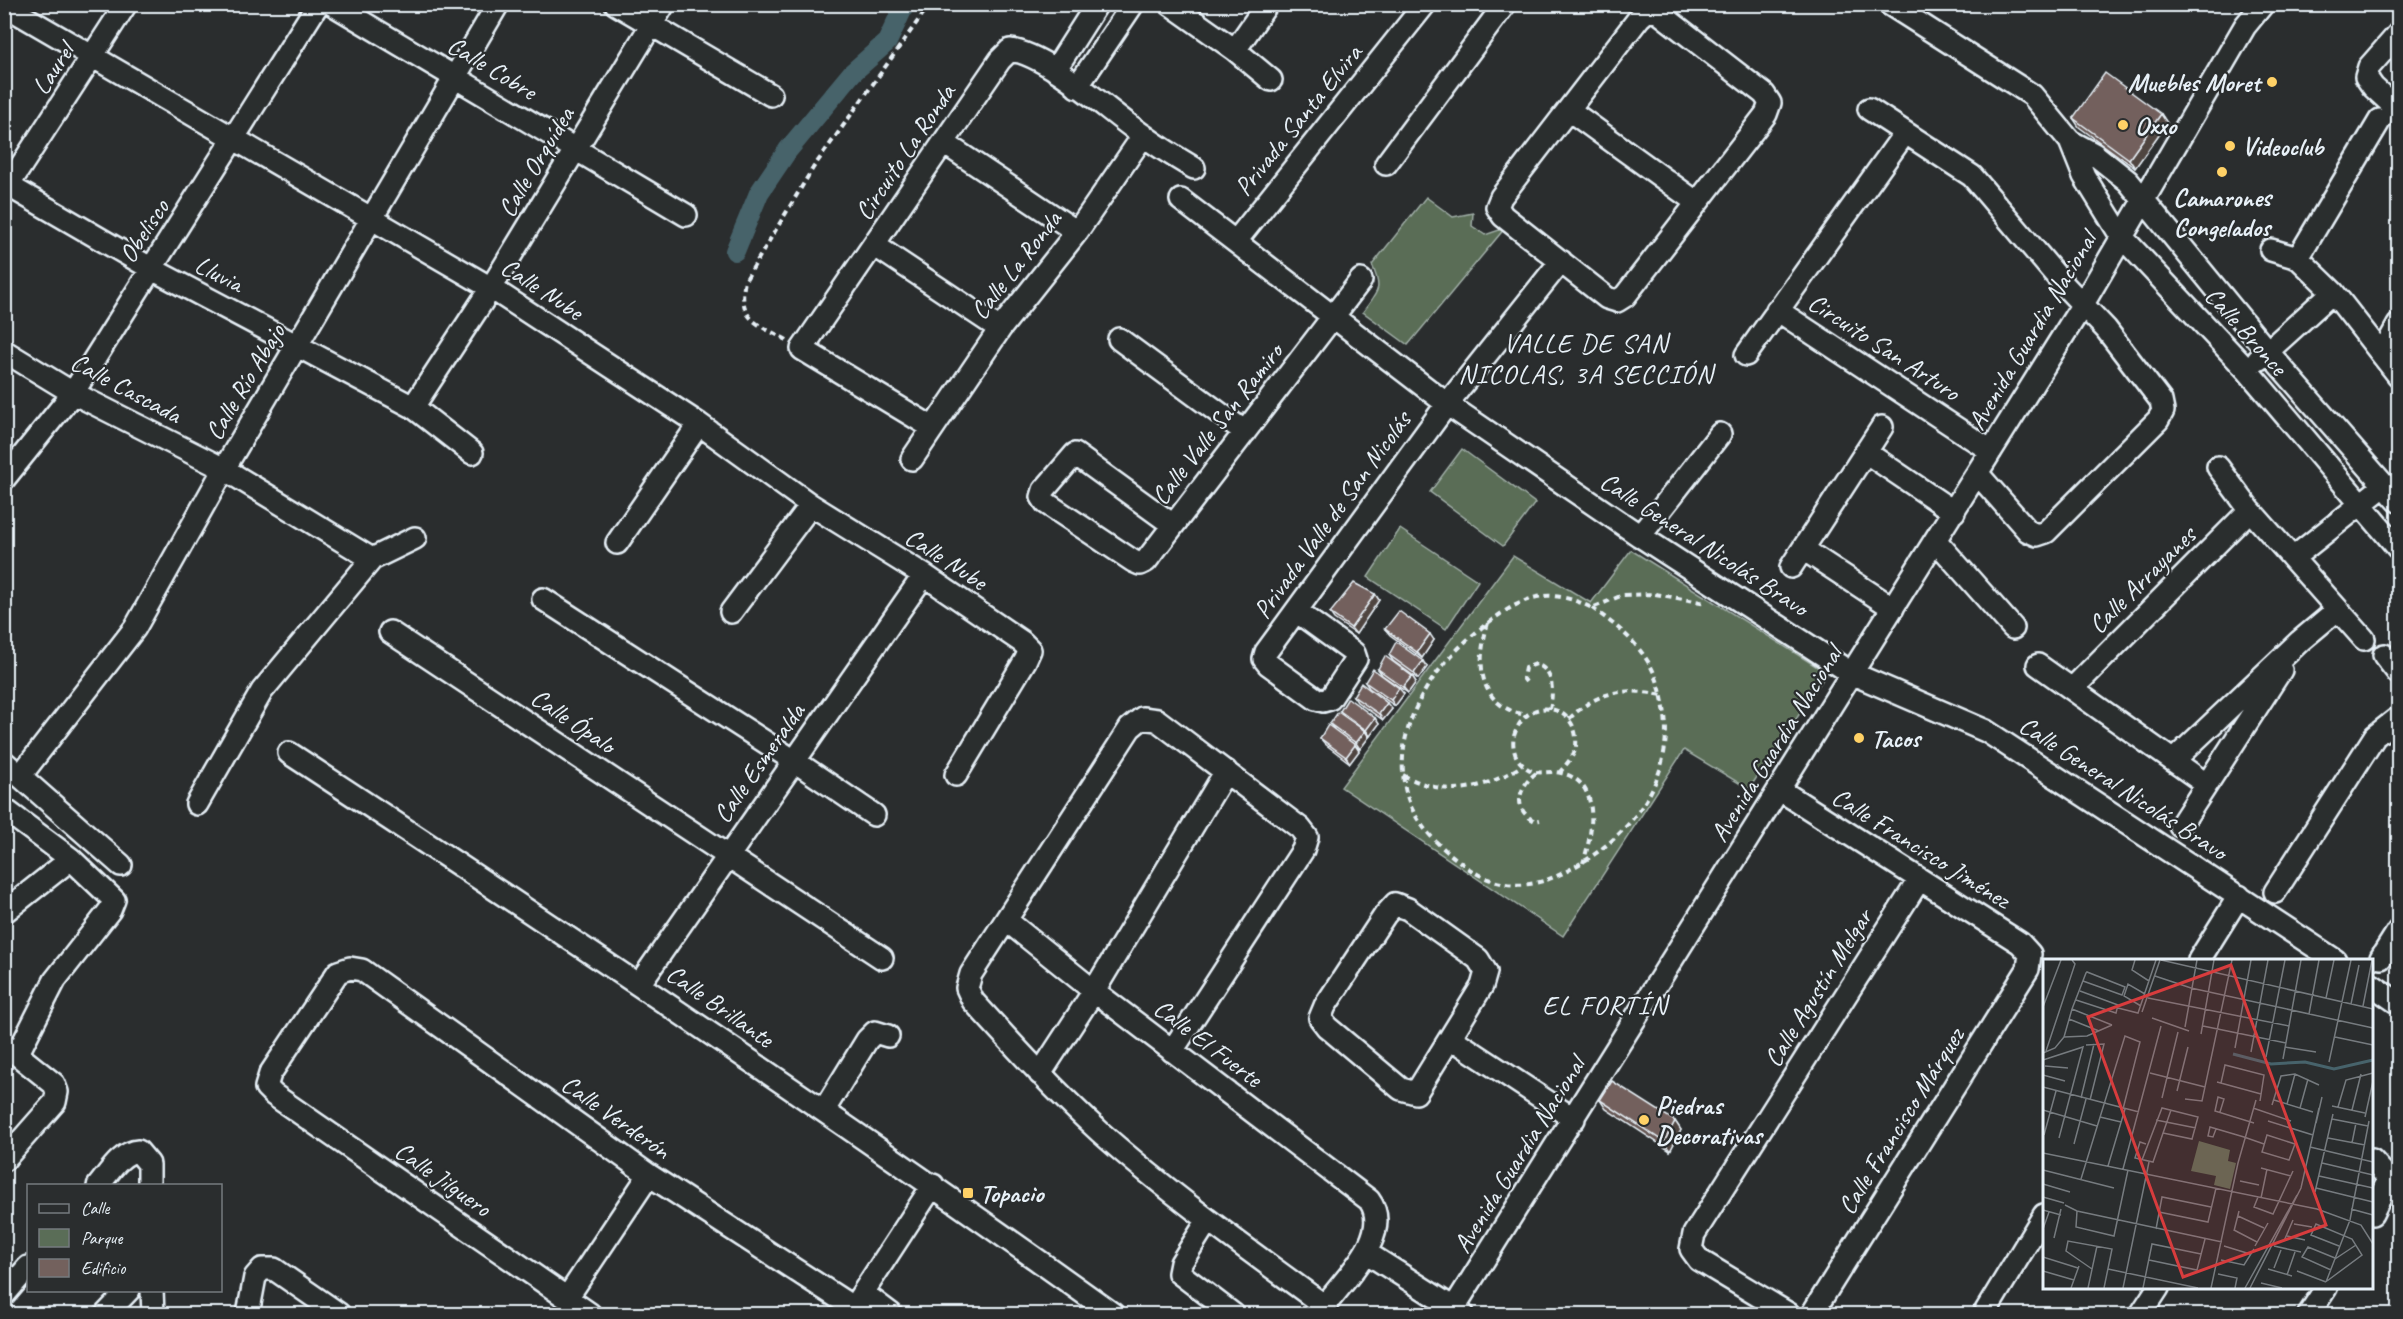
<svg xmlns="http://www.w3.org/2000/svg" width="2403" height="1319" font-family="Caveat,sans-serif">
<rect width="100%" height="100%" fill="#2a2d2e"/>
<filter id="ink" filterUnits="userSpaceOnUse"><feTurbulence type="fractalNoise" baseFrequency=".0167" numOctaves="2"/><feDisplacementMap in="SourceGraphic" scale="12" xChannelSelector="R" yChannelSelector="G"/><feConvolveMatrix kernelMatrix="1 2 1 2 8 2 1 2 1" color-interpolation-filters="sRGB"/></filter>
<g filter="url(#ink)">
<!-- green -->
<path fill="#5a6d57" stroke="#a1afa8" stroke-width="1.5" d="M1426 197 1453 217 1473 213 1472 226 1485 235 1505 228 1408 345 1363 312C1378 291 1383 290 1372 265Z
M1462 449 1535 503 1503 546 1430 492Z
M1400 529 1478 581 1446 629 1368 577Z
M1631 550 1827 673 1749 789 1684 750 1563 936 1341 787 1513 556 1591 603Z"/>
<g fill="none" stroke-linecap="round" stroke-linejoin="round">
<!-- canal -->
<path stroke="#47636b" stroke-width="20" d="M735 251 759 193 788 150 852 73 887 42 905 4"/>
<!-- minor casing -->
<g stroke="#e8f1f8" stroke-width="26">
<path id="minor" d="M332 4 686 215
M616 4 771 95
M1170 4 1235 50 1271 80
M1889 4 2032 95 2070 141 2084 176 2121 236 2247 370 2398 548
M4 5 491 288 699 424 811 505 924 575 1022 642 1030 650 1025 661 956 775
M1648 10 1658 12 1764 94 1770 103 1766 114 1625 296 1617 301 1607 298 1503 216 1497 207 1501 197 1639 18Z
M2398 34 2369 67 2366 77 2373 87 2398 110
M1235 50 1267 4
M1055 70 1097 4
M1077 87 1133 4
M1869 109 1972 176 2065 286 2106 329 2161 401 2163 411 2158 420 2046 532 2037 535 2028 531 1977 473
M1569 110 1696 202
M2070 141 2094 154 2128 181 2267 351 2398 501
M944 143 1077 232
M1386 164 1505 4
M4 183 152 269 413 407 472 453
M4 192 126 4
M1181 200 1447 404 1640 536 1851 673 1986 731 2335 960
M1236 241 1425 4
M874 245 1000 329
M2271 250 2298 258 2333 292 2398 375
M2298 258 2380 120
M1777 310 1991 451
M1119 339 1245 432
M4 351 73 393 224 469 372 559
M2383 352 2398 325
M1746 355 1905 133
M2258 360 2333 292
M413 407 491 288 664 4
M933 428 802 349 1000 60 1010 50C1048 54 1110 113 1143 135 1159 147 1177 158 1194 168
M1867 453 1954 512
M912 459 1000 329 1077 232 1143 136
M2218 467 2250 510 2364 639
M4 479 73 393 318 4
M1173 525 1075 454 1044 490 1042 497 1046 503 1133 561 1140 564 1146 561 1361 280
M1640 536 1720 434
M1936 541 2013 628
M617 543 699 424
M1803 549 1893 608
M2293 558 2385 485
M1791 567 1882 427
M543 599 793 760 874 815
M1296 611 1354 653 1356 659 1330 699 1323 701 1316 699 1268 664 1264 659 1266 652 1447 404 1561 261
M731 612 811 505
M390 632 882 958
M2384 655 2398 673
M2038 665 2206 784
M2073 688 2250 510
M289 753C567 935 843 1120 1113 1314
M2174 760 2300 641 2337 610
M4 762 121 865
M21 775 135 628 224 469 498 4
M1780 790 2020 943 2030 954 2028 969 1812 1314
M197 804 262 691 372 559 415 538
M4 809 71 859 114 900 110 910 55 980 18 1053
M2180 826 2281 670
M2275 892 2375 736 2398 718
M1395 904 1408 909 1478 959 1486 972 1482 986 1416 1093 1401 1089 1327 1027 1320 1018 1325 1006 1385 915Z
M4 912 71 859
M1006 920 1094 991 1369 1200C1396 1236 1337 1285 1319 1314
M2381 958 2398 931
M2199 960 2239 896
M640 983 924 575
M2372 985 2398 1003
M1451 1038 1574 1119
M4 1044 54 1084 57 1092 55 1102 4 1160
M1172 1051 1303 850 1307 837 1300 828 1157 720 1142 718 1130 728 971 974 967 988 973 1001C1014 1046 1055 1091 1100 1132 1171 1195 1248 1250 1325 1306
M1040 1074 1094 991 1226 771
M824 1110 867 1040 875 1032 888 1036
M2372 1160 2389 1179 2372 1214
M98 1186C109 1173 121 1152 138 1151L149 1164V1186
M1208 1220 1181 1263 1179 1273 1233 1314
M1367 1253 1463 1314
M152 1290 153 1314
M863 1293 891 1314
M4 1295 28 1267
M567 1298 649 1175
M106 1314 129 1290
M248 1314 255 1277 262 1269H274L339 1314
M590 1314 274 1095 266 1087 270 1074 338 972 350 968 362 970 649 1175 854 1308
M849 1314 933 1185
M1450 1314 2083 304 2245 26 2263 4
M1789 1314 1699 1260 1691 1249 1694 1234 1919 880
M1984 1314 2044 1215
M2141 1314 2158 1288
M2309 1314 2326 1288"/>
</g>
<!-- path -->
<path stroke="#e8f1f8" stroke-width="4" stroke-dasharray="6 4.5" stroke-linecap="butt" d="M787 340C757 324 737 320 745 281L813 168 930 4
M1592 608C1610 621 1629 635 1642 653 1653 667 1660 685 1663 703 1679 780 1627 842 1561 874 1526 891 1494 888 1464 865 1437 845 1412 822 1405 788 1391 717 1444 652 1499 615 1514 605 1534 594 1553 596 1567 597 1580 602 1592 608L1623 595 1655 594 1706 603
M1488 623C1476 663 1477 706 1526 715
M1526 682 1523 678 1525 668 1536 664C1555 671 1553 693 1550 709
M1569 719C1597 691 1624 687 1662 695
M1536 773C1518 787 1512 810 1535 821L1540 820
M1559 773C1566 765 1575 755 1576 746 1580 705 1527 692 1514 736 1512 744 1514 756 1520 762 1536 779 1543 769 1561 773 1603 782 1592 835 1583 863
M1403 775C1446 798 1482 791 1523 765"/>
<!-- minor -->
<use href="#minor" stroke="#2a2d2e" stroke-width="21"/>
</g>
<!-- wall -->
<path fill="#635350" stroke="#e8f1f8" stroke-width="1.5" d="M2161 114 2167 123 2135 168 2079 127 2073 118Z
M1375 594 1379 600 1356 634 1334 619 1330 613Z
M1385 629 1434 640 1422 658 1390 635Z
M1389 655 1427 667 1418 679 1393 661Z
M1378 669 1412 676 1416 682 1408 693 1382 675Z
M1365 682 1404 694 1395 706 1369 688Z
M1353 696 1392 709 1383 720 1357 702Z
M1340 711 1375 718 1379 724 1370 736 1365 732 1369 737 1360 749 1356 746 1359 751 1350 763 1325 744 1320 738 1334 729 1330 724 1344 716Z
M1600 1100 1675 1121 1681 1130 1670 1151 1606 1109Z"/>
<!-- shaded-wall -->
<path fill="#504441" stroke="#e8f1f8" stroke-width="1.5" d="M2161 114 2167 123 2135 168 2129 159Z
M1375 594 1379 600 1356 634 1351 628Z
M1430 634 1434 640 1422 658 1417 652Z
M1423 661 1427 667 1418 679 1414 673Z
M1412 676 1416 682 1408 693 1403 687Z
M1399 688 1404 694 1395 706 1391 700Z
M1387 703 1392 709 1383 720 1379 714Z
M1375 718 1379 724 1370 736 1366 730Z
M1365 731 1369 737 1360 749 1356 743Z
M1355 745 1359 751 1350 763 1346 757Z
M1675 1121 1681 1130 1670 1151 1664 1142Z"/>
<!-- building -->
<path fill="#73615d" stroke="#e8f1f8" stroke-width="1.5" d="M2105 73 2161 114 2129 159 2073 118Z
M1354 583 1375 594 1351 628 1330 613Z
M1399 611 1430 634 1417 652 1385 629Z
M1396 642 1423 661 1414 673 1389 655Z
M1385 656 1412 676 1403 687 1378 669Z
M1373 669 1399 688 1391 700 1365 682Z
M1361 683 1387 703 1379 714 1353 696Z
M1348 698 1375 718 1366 730 1340 711Z
M1338 712 1365 731 1356 743 1330 724Z
M1328 725 1355 745 1346 757 1320 738Z
M1612 1081 1675 1121 1664 1142 1600 1100Z"/>
</g>
<!-- markers -->
<g fill="#ffd166" stroke="#2a2d2e" stroke-width="2">
<circle cx="2272" cy="82" r="6"/>
<circle cx="2123" cy="125" r="6"/>
<circle cx="2230" cy="146" r="6"/>
<circle cx="2222" cy="172" r="6"/>
<circle cx="1859" cy="738" r="6"/>
<circle cx="1644" cy="1120" r="6"/>
<rect x="962" y="1187" width="12" height="12" rx="3"/>
</g>
<g text-anchor="middle" dominant-baseline="central" stroke-width="4.5" stroke-linejoin="round" paint-order="stroke">
<!-- street labels -->
<g font-size="26" fill="#e8f1f8" stroke="#2a2d2e">
<text transform="translate(492 68) rotate(31)">Calle Cobre</text>
<text transform="translate(53 69) rotate(-57)">Laurel</text>
<text transform="translate(1298 120) rotate(-51)">Privada Santa Elvira</text>
<text transform="translate(905 152) rotate(-56)">Circuito La Ronda</text>
<text transform="translate(536 162) rotate(-59)">Calle Orquídea</text>
<text transform="translate(144 231) rotate(-57)">Obelisco</text>
<text transform="translate(1016 265) rotate(-52)">Calle La Ronda</text>
<text transform="translate(219 274) rotate(27)">Lluvia</text>
<text transform="translate(542 289) rotate(33)">Calle Nube</text>
<text transform="translate(2032 331) rotate(-59)">Avenida Guardia Nacional</text>
<text transform="translate(2246 331) rotate(48)">Calle Bronce</text>
<text transform="translate(1884 347) rotate(33)">Circuito San Arturo</text>
<text transform="translate(245 382) rotate(-59)">Calle Río Abajo</text>
<text transform="translate(126 388) rotate(28)">Calle Cascada</text>
<text transform="translate(1217 424) rotate(-52)">Calle Valle San Ramiro</text>
<text transform="translate(1332 515) rotate(-54)">Privada Valle de San Nicolás</text>
<text transform="translate(1704 544) rotate(33)">Calle General Nicolás Bravo</text>
<text transform="translate(946 559) rotate(33)">Calle Nube</text>
<text transform="translate(2142 580) rotate(-45)">Calle Arrayanes</text>
<text transform="translate(573 721) rotate(34)">Calle Ópalo</text>
<text transform="translate(1776 744) rotate(-58)">Avenida Guardia Nacional</text>
<text transform="translate(759 763) rotate(-55)">Calle Esmeralda</text>
<text transform="translate(2123 788) rotate(33)">Calle General Nicolás Bravo</text>
<text transform="translate(1921 848) rotate(32)">Calle Francisco Jiménez</text>
<text transform="translate(1818 988) rotate(-58)">Calle Agustín Melgar</text>
<text transform="translate(720 1006) rotate(35)">Calle Brillante</text>
<text transform="translate(1208 1043) rotate(37)">Calle El Fuerte</text>
<text transform="translate(616 1117) rotate(35)">Calle Verderón</text>
<text transform="translate(1901 1121) rotate(-58)">Calle Francisco Márquez</text>
<text transform="translate(1519 1155) rotate(-58)">Avenida Guardia Nacional</text>
<text transform="translate(443 1179) rotate(35)">Calle Jilguero</text>
</g>
<!-- poi labels -->
<g font-size="26" font-weight="bold" fill="#e8f1f8" stroke="#2a2d2e" text-anchor="start">
<text x="2260" y="82" text-anchor="end">Muebles Moret</text>
<text x="2135" y="125">Oxxo</text>
<text x="2242" y="146">Videoclub</text>
<text x="2222" y="197" text-anchor="middle">Camarones<tspan x="2222" dy="30">Congelados</tspan></text>
<text x="1871" y="738">Tacos</text>
<text x="1656" y="1105">Piedras<tspan x="1656" dy="30">Decorativas</tspan></text>
<text x="980" y="1193">Topacio</text>
</g>
<!-- neighbourhood labels -->
<g font-size="27" letter-spacing="1.5" fill="#e8f1f8" stroke="#2a2d2e">
<text x="1586" y="343">VALLE DE SAN<tspan x="1586" dy="31">NICOLAS, 3A SECCIÓN</tspan></text>
<text x="1605" y="1005">EL FORTÍN</text>
</g>
</g>
<!-- overview -->
<g transform="translate(2043 959)">
<rect width="330" height="330" fill="#2a2d2e"/>
<path d="M156 182 187 191 185 202 193 204 187 230 171 226 173 217 148 212Z" fill="#5a6d57"/>
<path fill="none" stroke="#47636b" stroke-width="3" d="M190 95 228 105 262 103 291 110 330 101"/>
<path fill="none" stroke="#767b7f" stroke-width="1.5" d="M92 1 89 11 106 22M118 1 330 50M112 17 148 29 330 69M105 39 246 67M283 39 291 1M33 41 73 54 75 46 37 32M308 45 316 6M98 47 81 37 85 25 102 35M320 47 329 1M0 48 18 1M75 49 95 54 113 1M29 50 69 66M99 53 117 1M266 55 276 1M109 59 146 72M26 60 56 72M160 67 243 84M142 68 154 1M158 75 171 1M21 78 29 50 43 14 44 13 82 28 79 36 40 22M292 78 330 86M43 86 61 85 47 141M242 88 273 93M192 89 208 1M3 92 32 5 29 1M208 93 225 1M0 94 12 89 21 78 44 77 69 66M223 98 242 1M240 100 258 1M0 101 40 88 16 179M286 103 308 1M2 107 25 109M107 114 162 128M0 116 22 122M174 123 218 135M178 124 182 106 221 116 217 142M0 128 96 153M134 132 145 88M38 139 51 85M119 139 135 73M142 140 159 142 189 1M231 141 270 153M244 145 252 115M229 146 238 117 252 115 276 126M289 147 322 154M295 148 303 121 330 114M210 149 248 162M257 149 265 120M0 151 54 167M309 151 318 115M177 153 181 140 175 138 172 152 211 164M57 158 78 163M322 158 330 122M289 160 325 167M113 161 153 169M225 162 270 176M273 164 279 138M173 170 170 178 165 177 167 168 201 178 221 185M1 176 13 132M224 176 252 185 246 201 219 193ZM285 179 322 186M309 184 313 164M31 185 43 140M103 185 97 183 92 199 110 203 128 151M267 188 330 203M0 194 274 250 318 266 330 285M99 201 119 149 155 158 149 180 120 174M279 204 330 216M65 207 82 150M218 209 248 217M80 210 118 67M0 211 71 229M276 217 330 229M38 220 82 77 97 83 80 150M197 222 216 226M0 225 27 233M273 229 330 243M272 233 290 155M0 238 21 244M215 238 211 248 230 255 250 212M218 239 224 210M22 246 34 252 179 283M308 250 330 256M0 251 18 256M34 252 33 268 71 277 85 211M116 253 165 263 173 229M195 257 221 269M251 265 269 268M0 270 6 253M113 270 119 238 168 248M191 271 214 283M191 272 196 252M244 277 262 281M11 279 18 250M241 282 250 261M181 287 207 295M212 287 225 264M231 287 258 293M0 298 35 309M292 300 313 286M106 301 154 311 162 280M178 301 201 306 211 290M231 309 238 291M49 310 23 292 25 282 69 290 61 329M65 310 155 329M225 310 249 317M288 311 259 298 265 288 292 299M0 312 31 321M254 312 283 323M175 315 194 319 192 329M244 316 252 293M284 322 319 296 309 280 273 265 268 276 296 287M283 323 307 261 326 162M218 324 239 329M28 329 36 307M45 329 54 287M80 329 106 203M100 329 109 285 158 295M168 329 195 204 213 141M202 329 254 236M207 329 258 229 276 149"/>
<path fill="#d83c3d" fill-opacity="0.15" stroke="#d83c3d" stroke-width="3" d="M188 6 283 266 140 318 45 58Z"/>
<rect width="330" height="330" fill="none" stroke="#e8f1f8" stroke-width="3"/>
</g>
<!-- margin -->
<rect width="2403" height="1319" fill="none" stroke="#2a2d2e" stroke-width="24"/>
<rect x="12" y="12" width="2379" height="1295" fill="none" stroke="#e8f1f8" stroke-width="2" filter="url(#ink)"/>
<!-- legend -->
<rect x="27" y="1184" width="195" height="108" fill="#2a2d2e" stroke="#767b7f" stroke-width="1.5"/>
<rect x="39" y="1204" width="30" height="9" fill="#2a2d2e" stroke="#767b7f" stroke-width="1.5"/>
<text x="81" y="1214" font-size="18" fill="#e8f1f8">Calle</text>
<rect x="39" y="1229" width="30" height="18" fill="#5a6d57" stroke="#767b7f" stroke-width="1.5"/>
<text x="81" y="1244" font-size="18" fill="#e8f1f8">Parque</text>
<rect x="39" y="1259" width="30" height="18" fill="#73615d" stroke="#767b7f" stroke-width="1.5"/>
<text x="81" y="1274" font-size="18" fill="#e8f1f8">Edificio</text>
</svg>
